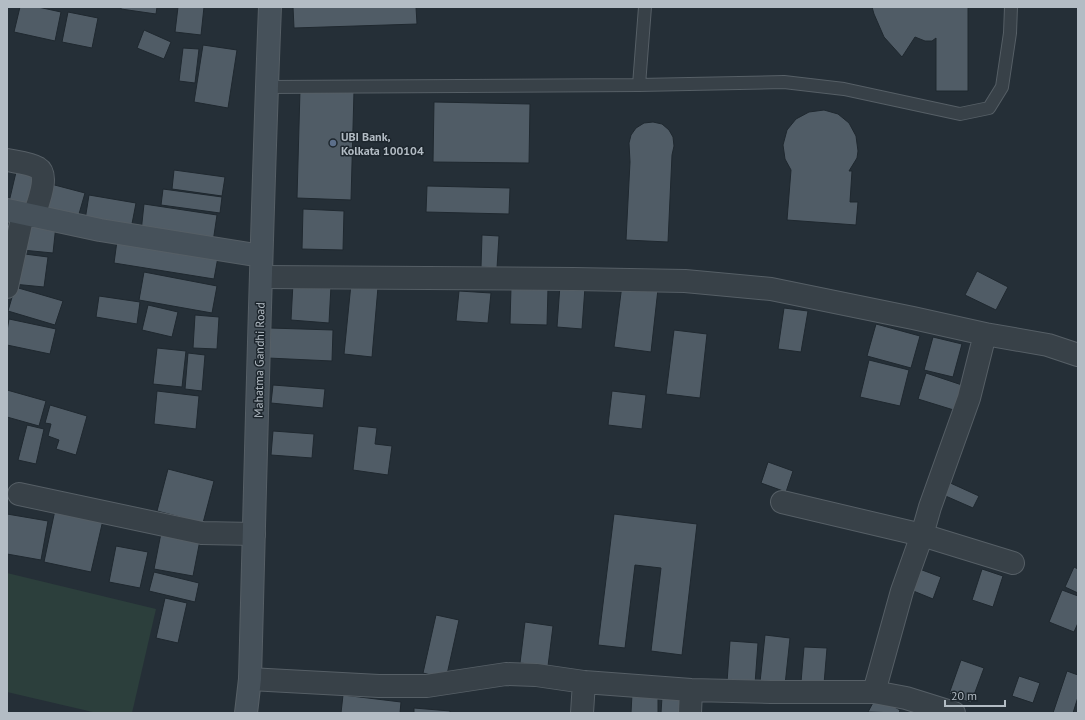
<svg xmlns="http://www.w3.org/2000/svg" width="1085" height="720" font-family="'PT Sans',sans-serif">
<rect width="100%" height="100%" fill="#252f37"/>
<!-- grass -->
<path fill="#2c3f3c" d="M7 573 156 609 132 713H97L7 692Z"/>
<!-- building -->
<path fill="#505c66" stroke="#1f282f" d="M20 7H38L61 12 55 41 14 32Z
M121 7H157L156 14 121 9Z
M178 7H204L201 35 175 32Z
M293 7H416L417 24 294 28Z
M872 7H968V91H936V38L932 41H925L915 37 902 57 884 37 874 14Z
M68 12 98 18 92 48 62 42Z
M144 30 171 42 164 59 137 48Z
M203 45 237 50 228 108 194 102Z
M183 48 199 49 195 83 179 81Z
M300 90 354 91 351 200 297 198Z
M434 102 530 104 529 163 433 162Z
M824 110 838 114 849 123 856 136 858 151 857 158 849 171H852L850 202H858L856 225 787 220 791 170 785 159 783 145 787 130 796 119 809 112Z
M653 122 662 124 669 130 673 137 674 146 672 155 668 242 626 240 630 162 629 143 631 135 636 128 644 123Z
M17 168 37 172 29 207 9 202Z
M174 170 225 177 222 196 172 189Z
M47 183 85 193 77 221 39 210Z
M427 186 510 188 509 214 426 212Z
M163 189 222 197 220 213 161 205Z
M89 195 136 203 131 229 85 220Z
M144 204 217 215 213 242 141 232Z
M303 209 344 211 343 250 302 249Z
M25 221 56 225 53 253 22 250Z
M482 235 499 236 497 268 481 267Z
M117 241 218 257 214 279 114 263Z
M17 253 48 257 44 287 13 284Z
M977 271 1008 287 996 310 965 295Z
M144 272 217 286 212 313 139 300Z
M293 283 331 286 329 323 291 320Z
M351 284 378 287 372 357 344 354Z
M560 285 585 287 582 329 557 327Z
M622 285 658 289 651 352 614 347Z
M15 287 63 301 55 325 8 311Z
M511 287 548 288 547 325 510 324Z
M459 291 491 293 488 323 456 321Z
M99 296 140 302 137 324 96 317Z
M148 305 178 312 172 337 142 330Z
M784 308 808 311 801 352 778 349Z
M195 315 219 317 217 349 193 348Z
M9 319 56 329 50 354 7 345V331Z
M876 324 920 336 911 368 867 356Z
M270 328 333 330 332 361 268 358Z
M674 330 707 334 700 398 666 394Z
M933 337 962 344 953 377 924 370Z
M157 348 186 351 182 387 153 384Z
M188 353 205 355 202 391 185 389Z
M869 360 909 370 900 406 860 397Z
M926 373 965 386 957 411 918 399Z
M273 385 325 389 323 408 271 403Z
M7 390 46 401 39 426 7 417Z
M157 391 199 396 196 429 154 424Z
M612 391 646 395 642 429 608 425Z
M50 405 87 416 76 455 56 449 59 440 48 436 51 424 45 423Z
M27 425 44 429 36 464 18 460Z
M358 426 377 428 375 444 392 446 388 475 353 470Z
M273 431 314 434 312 458 271 455Z
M768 462 793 471 786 492 761 483Z
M168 469 214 481 203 523 157 511Z
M946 481 979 496 973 508 941 494Z
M55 510 103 520 91 572 44 562Z
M7 514 48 521 41 560 7 554Z
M614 514 697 524 682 655 651 651 661 568 635 565 625 648 598 645Z
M162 528 201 535 193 576 154 569Z
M116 546 148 552 140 588 109 582Z
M914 567 941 577 933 599 906 588Z
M1074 567 1078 569V593L1065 587Z
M982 569 1003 576 993 607 972 600Z
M154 572 199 583 195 602 149 591Z
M1062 590 1078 596V623L1074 632 1049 622Z
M165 598 187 603 178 643 156 638Z
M436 615 459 620 446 679 423 673Z
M525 622 553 626 548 666 520 663Z
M765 635 790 638 785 685 760 682Z
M730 641 758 643 755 684 727 682Z
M804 647 827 648 824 684 801 682Z
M961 660 984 668 971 703 949 694Z
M1067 671 1078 675V697L1073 713H1053Z
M1019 676 1040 683 1033 703 1012 696Z
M632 694 658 695V713H631Z
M343 695 401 702 400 713H341Z
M662 697 683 699 682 713H661Z
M876 697 900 710 899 713 868 712Z
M414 708 450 711V713H414Z"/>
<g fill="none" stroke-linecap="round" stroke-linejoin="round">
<!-- lane casing -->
<g stroke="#565f66" stroke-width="14">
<path id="lane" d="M639 85 645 7
M267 87 639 85 784 82 844 89 960 114 989 108 1002 87 1010 33 1011 7"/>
</g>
<!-- street casing -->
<g stroke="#565f66" stroke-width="24">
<path id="street" d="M7 160C17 162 30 163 38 168 50 175 37 205 34 216
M261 277 574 279 685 281 771 289 913 318 985 334 1048 345 1078 355
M7 287 23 214
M19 494 202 533 254 534
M782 502 922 535 1013 563
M250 679 379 686H427L506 674 536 675 584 682 691 690 771 692H874L906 698 954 713
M874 692 902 591 922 535 930 507 969 398 985 334
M582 713 584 682
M690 713 691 690"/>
</g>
<!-- secondary casing -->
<g stroke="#565f66" stroke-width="24">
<path id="secondary" d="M7 210 100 230 261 256
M246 713 250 679C256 455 261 231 270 7"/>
</g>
<!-- lane -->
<use href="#lane" stroke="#384148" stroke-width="12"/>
<!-- street -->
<use href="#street" stroke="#384148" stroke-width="22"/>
<!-- secondary -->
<use href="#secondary" stroke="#46515a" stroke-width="22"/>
</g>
<!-- markers -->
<circle fill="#5c6f8a" stroke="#1d262d" stroke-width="1.5" cx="333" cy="143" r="4"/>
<g text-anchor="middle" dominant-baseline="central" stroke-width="3" stroke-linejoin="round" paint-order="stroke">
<!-- poi labels -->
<g font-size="12" font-weight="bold" fill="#b3bcc4" stroke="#1d262d" text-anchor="start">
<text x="341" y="136">UBI Bank,<tspan x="341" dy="14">Kolkata 100104</tspan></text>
</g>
<!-- street labels -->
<g font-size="12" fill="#b3bcc4" stroke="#1d262d">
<text transform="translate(259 360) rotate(-89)">Mahatma Gandhi Road</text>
</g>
</g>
<!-- border -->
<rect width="1085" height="720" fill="none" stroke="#b3bcc4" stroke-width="16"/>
<!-- scale -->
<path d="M945 700v6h60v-6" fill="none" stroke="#b3bcc4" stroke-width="2"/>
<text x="951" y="700" font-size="12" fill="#b3bcc4" stroke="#1d262d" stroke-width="3" paint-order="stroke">20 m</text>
</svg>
